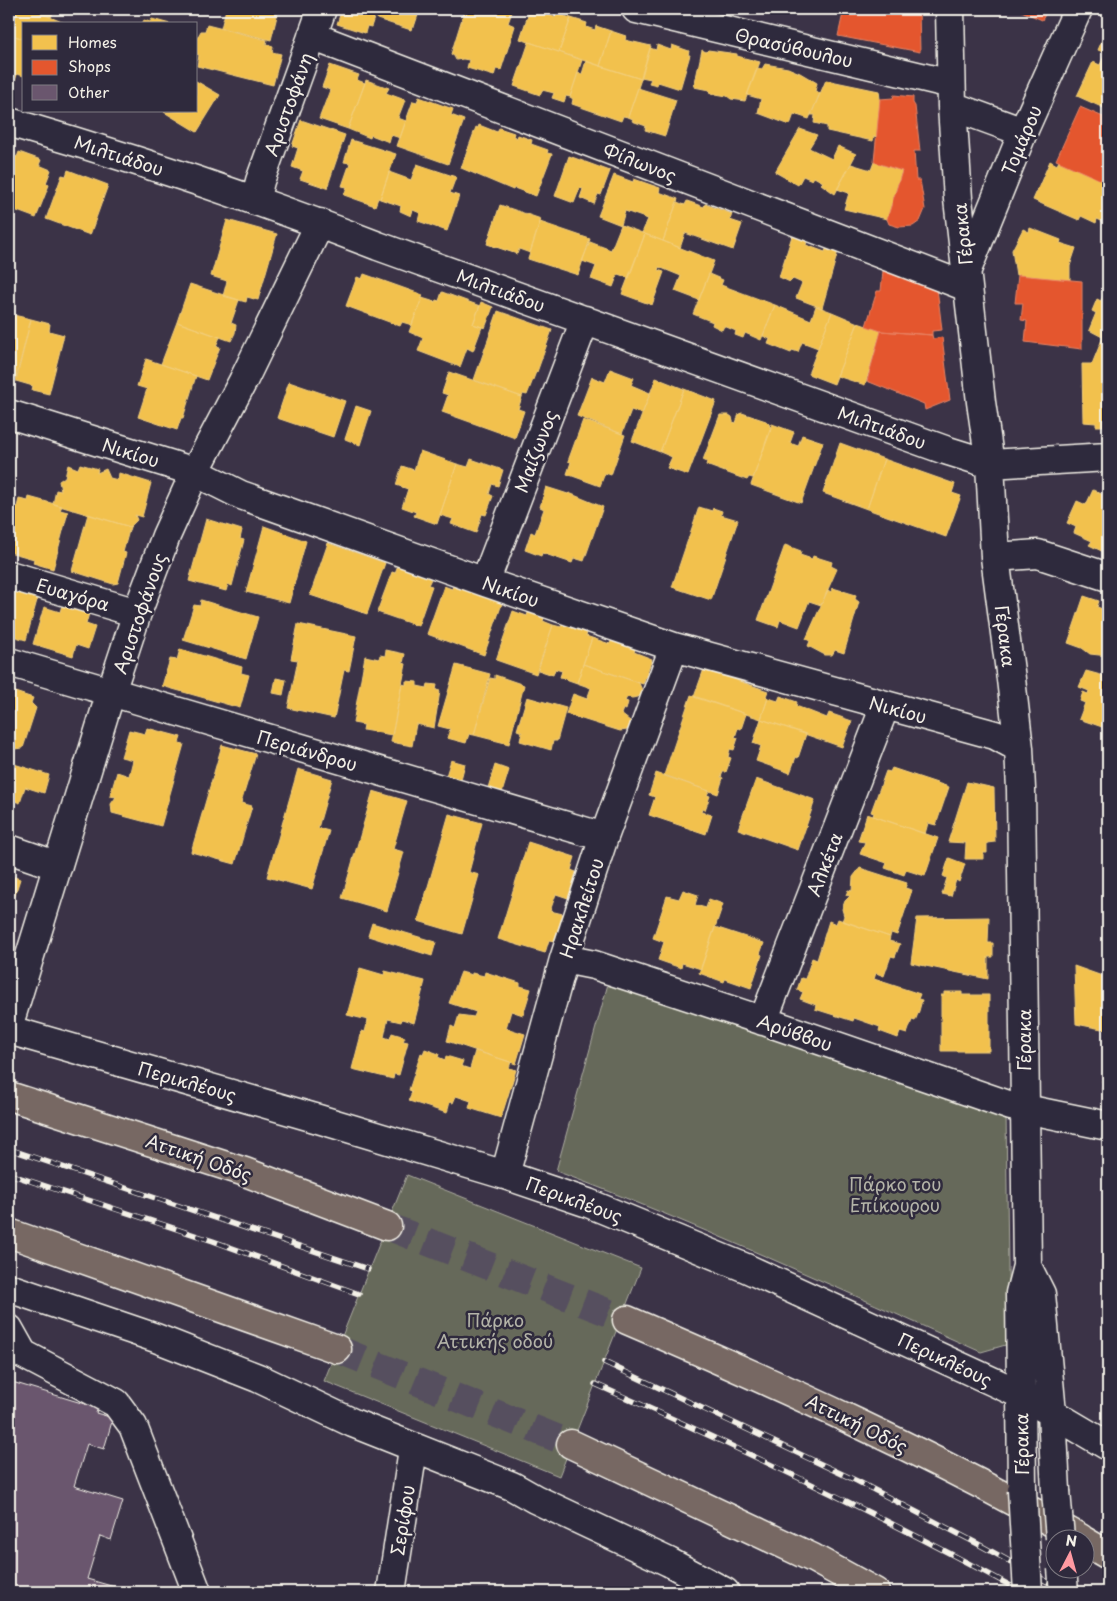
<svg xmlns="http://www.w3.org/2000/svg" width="1117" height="1601" font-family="'Playpen Sans',sans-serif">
<rect width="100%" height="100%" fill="#3b3347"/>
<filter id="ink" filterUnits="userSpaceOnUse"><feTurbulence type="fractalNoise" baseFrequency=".02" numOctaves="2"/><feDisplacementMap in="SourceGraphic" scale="10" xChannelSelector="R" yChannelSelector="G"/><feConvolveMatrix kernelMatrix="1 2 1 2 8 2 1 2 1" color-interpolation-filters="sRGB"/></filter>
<g filter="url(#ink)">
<!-- green -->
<path fill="#66695a" stroke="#adada1" d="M608 984 1006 1114 1009 1344 981 1352C840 1289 700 1225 556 1171Z
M407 1175 641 1268 559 1476 324 1381Z"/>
<!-- homes -->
<path fill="#f2c14e" stroke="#f3cf7c" d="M11 9H30L67 24H24V39L9 34V15Z
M30 9H55L51 17Z
M226 9H275L274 12H278L271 40 221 28Z
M342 9H377L371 27 367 26 365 33 337 24Z
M377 9H420L414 27H412L411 30 377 19 378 14 375 12Z
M465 9H513L508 23 515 26 501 70 496 69 494 76 467 68 469 60 463 59 456 60 454 56 451 54Z
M530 9H545L544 13 555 17 556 13 571 18 559 52 520 39Z
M571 18 587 23 586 27 595 30 596 26 611 31 600 66 559 52Z
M152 19 170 24H142L144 20 150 22Z
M207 25 267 40 266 44 273 46 272 52 281 54 273 85 197 66 199 55 196 54V40L201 31H205Z
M1108 27V54L1098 50Z
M611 31 626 36 625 40 651 46 641 79 600 66Z
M9 34 24 39V76L17 74 15 81 9 78Z
M529 42 582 60 570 97 566 96 564 102 552 98 554 93 542 90 540 95 514 86Z
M657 45 671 50 672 45 689 51 688 55H690L680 89 658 82 657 85 649 83 651 79 641 77 650 48 656 50Z
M702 50 706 52 708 50 737 54V56L760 62 745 101 731 99 727 96 710 93 709 90 694 87Z
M1105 54 1108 56V110L1077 96 1093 62 1100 65Z
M586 61 641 79 628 117 623 116 621 121 572 104 573 99 570 97 578 73 582 74Z
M765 64 788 68 800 73 817 83 815 91 820 93 809 119 794 114 790 125 758 113 761 99 747 95 757 68 762 69Z
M330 65 359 75 357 80 365 83 348 129 319 119 330 90 322 87Z
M366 80 389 88 386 93 405 100 398 118 406 121 400 138 391 135 389 142 371 135 370 138 348 129Z
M826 80 879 91 880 99 877 137 874 136 873 141 827 131V126L814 123 815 115H811Z
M196 81 220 95 197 132 164 112 196 111Z
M638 88 676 100 665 136 645 130 646 126 632 121 633 119 628 117Z
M419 97 453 109 451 115 464 120 448 164 397 146 413 101 417 102Z
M301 120 345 135 327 188 300 179 303 171 292 167 298 148 292 146Z
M479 125 497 132 499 128 514 133 513 136 517 138 518 135 532 140 531 144 548 150 547 153 552 154 536 196 514 188 513 190 461 168 476 127 478 128Z
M800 129 817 135 809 148 832 159 838 146 856 154 835 194 821 184 823 182 814 177 812 180 803 176 798 185 775 172Z
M351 140 396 154 380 199 378 198 375 206 344 195 347 187 342 186 350 163 344 162Z
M19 152 41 160 39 165 51 170 46 183 49 185 36 218 9 208V172L15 156 17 157Z
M569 156 610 171 601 195 598 194 594 204 580 198 583 189 580 188 574 203 555 196Z
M1050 161 1057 165 1059 161 1108 183V219L1106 223 1097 219 1096 223 1081 216 1079 220 1033 200Z
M874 162 902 171 887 219 844 209 849 193 837 189 851 164 871 170Z
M417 164 456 177 450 193 459 196 447 231 418 221 420 213 413 210 411 216 400 211 401 206 380 199 389 172 411 180Z
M68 170 108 185 90 235 46 219 62 175 66 176Z
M614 175 633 182 634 179 660 188 659 192 678 199 663 241 642 233 648 219 625 211 621 225 598 216Z
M687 201 704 207 705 204 732 214 730 220 742 224 733 250 685 233 680 248 663 241 677 202 685 205Z
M500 205 541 219 530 253 519 249 517 254 487 244Z
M227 220 277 234 258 300 247 297 246 302 223 296 227 281 211 276Z
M540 222 590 239 578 275 528 259Z
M621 225 645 234 629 278 618 274 613 287 591 279 596 266 582 261 590 242 611 250Z
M1030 228 1061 240 1060 243 1076 248 1070 266V280L1016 275 1012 250 1023 229 1029 232Z
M645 234 714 261 699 300 675 291 681 276 659 267 658 270 664 272 652 305 622 294Z
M792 236 807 241 806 245 825 252 827 247 838 251 822 308 796 298 802 283 793 279 790 282 779 277Z
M364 274 423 295 412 325 402 322 400 326 346 306 357 277 362 279Z
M709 274 723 280 721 285 775 305 761 340 745 333 743 338 735 335 736 331 724 326 722 330 712 325 713 322 693 314Z
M190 284 239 300 231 323 236 325 235 333 231 341 177 322Z
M1106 290H1108V340L1089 330 1096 313 1092 311 1097 299 1101 301Z
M442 292 480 306 473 324 482 327 473 351 467 348 460 367 418 351 423 338 409 332 422 298 435 302 436 300 439 301Z
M481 302 493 307 485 328 473 324Z
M775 305 811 320 816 306 832 312 818 348 802 342 798 352 792 350 791 353 768 344 770 339 763 336Z
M498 311 552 330 537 372H536L527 395 523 394 522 397 474 380Z
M832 312 858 323 834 384 808 374Z
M9 314 31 319 16 378 12 377 11 381H9Z
M31 319 50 324 49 331 64 335 49 394 32 390 33 386 16 381Z
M177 322 220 337 216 346 220 347 207 380 161 364Z
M858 323 881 331 865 385 837 376Z
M1103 337 1108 340V426H1096V423L1083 422 1082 364H1092Z
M146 359 196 376 183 418H181L177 430 138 417 147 389 137 386Z
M610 369 634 378 631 385 650 393 642 414 631 410 622 434 577 416 592 377 605 382Z
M449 372 522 397 518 409 524 411 515 438 442 412 448 395 442 393Z
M656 378 684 389 660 452 632 441Z
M289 382 345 401 333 437 277 418Z
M684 389 716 401 688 475 667 468 672 457 660 452Z
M356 406 371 411 360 445 345 439Z
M742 413 766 421 769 424 771 430 753 478 749 477 747 480 706 465 707 462 703 460 720 415H729L732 417 733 422 736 423 739 414Z
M583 420 625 435 611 475 605 473 600 486 567 474 571 462 568 461Z
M772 424 794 432 790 443 798 446 802 435 823 442 801 503 751 485Z
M840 443 884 459 867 509 823 493Z
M420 451 457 464 437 524 414 516 416 512 402 507 408 489 396 485 402 466 414 470Z
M471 459 503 470 498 486 492 484 489 494 493 496 486 515 482 514 476 533 451 524 453 519 440 515 457 464 468 467Z
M884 459 955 484 952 493 961 496 946 537 867 509Z
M80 464 98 469 97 473 106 469 110 478 118 480 119 473 151 483 142 517 135 515 137 520 130 527 53 504 56 490 61 491 59 481 65 477 68 465 78 469Z
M546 487 568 494 569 493 603 507 584 561 574 558 572 563 542 553 541 556 525 550 531 532 535 534 544 509 540 507Z
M1093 490 1108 497V554L1089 545 1092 541 1074 533 1076 527 1067 523 1077 501 1086 505Z
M29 497 62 506 60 510 68 512 53 569 33 563 34 559 9 552V537L19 499 28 501Z
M699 507 712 511 713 508 722 511 721 515 738 520 711 600 672 587Z
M88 514 130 527 123 552 126 553 118 583 113 584 72 571Z
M206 519 242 530 240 539 244 540 232 586 228 584 226 591 189 581Z
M264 526 306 541 289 603 246 592Z
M328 543 385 563 367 614 310 595Z
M785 545 801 551 800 555 812 559 813 556 832 562 831 566 837 569 821 605 809 601 799 627 780 620 778 627 758 620Z
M398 565 432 577 428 585 432 586 418 626 377 612 392 572 395 573Z
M455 581 504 598 484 655 427 634 444 586 452 589Z
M11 585 39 593 26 640 9 635V593Z
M833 588 856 595 855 599 859 602 844 653 835 650 832 655H825L808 646 810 641 806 639 828 590 831 592Z
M1084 596 1099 601 1097 607 1108 611V656L1090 654 1082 648 1068 643Z
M201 600 258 617 246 659 183 640 194 605 200 606Z
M63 602 90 610 86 624 95 627 88 649 76 645 73 656 33 644 44 607 60 612Z
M529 610 545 615 543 621 553 625 536 674 496 660 513 611 527 616Z
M563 621 588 629 586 636 592 638 577 683 560 677 562 671 555 669 553 675 538 670 553 625 561 627Z
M298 624 356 636 349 671 344 670 334 718 288 708 298 660 291 659Z
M614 634 638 642 634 652 652 659 643 684 583 664 592 638 610 644Z
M180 649 242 667 241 673 249 675 240 708 162 686 170 659 177 660Z
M386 650 405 654 403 663 406 664 392 735 363 730 364 725 353 723 365 656 379 659 380 655 385 656Z
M583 664 639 683 643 693 638 697 632 698 627 697 625 701 628 702 626 710 623 709 621 714 630 721V727L627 730 620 731 566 714 573 694 587 699 591 688 577 683Z
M456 665 490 674 474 735 469 734 466 743 447 738 450 729 438 726Z
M704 669 768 691 766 696 768 698 761 719 694 697Z
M1086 671 1108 677V729L1079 719 1085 703 1080 701 1083 692 1088 694 1089 691 1079 687Z
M495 675 524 685 509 744 474 735 490 678 495 679Z
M276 678 286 680 283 695 273 693Z
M406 681 417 682V686L427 688 428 684 437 685 436 690 440 691 434 728 416 724 412 746 391 742 402 684 406 685Z
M9 690 33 698 31 703 36 708 23 748 14 749 9 748Z
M691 695 746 714 741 729 738 728 735 737 738 738 734 750 730 749 728 757 731 758 726 772H723L721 777 723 778 718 794 664 775Z
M780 696 797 702 796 706 827 718 829 713 852 721 842 747 761 719 768 698 778 701Z
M527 697 566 708 557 741H553L551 750 520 741 522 732 517 730Z
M761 719 806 734 798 758 796 757 790 773 756 761 761 746 753 743Z
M147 728 181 737 179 743 184 744 161 826 112 813 111 804 116 797 110 796 117 772 129 776 133 760 121 757 129 730 145 734Z
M222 745 256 754 241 803 252 806 235 864 191 852Z
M451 760 465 764 460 783 445 779Z
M11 763 49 775 44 793 25 787 20 803 9 799V772Z
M495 765 509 770 501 796 487 791Z
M892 768 949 787 936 825 928 823 925 834 873 816 874 813 871 812 886 771 890 772Z
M298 769 332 779 318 828 329 831 312 889 267 877Z
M656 773 709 791 707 795 710 796 705 810 702 809 701 812 712 815 706 834 649 815 655 797 649 795Z
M756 779 815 800 798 850 738 829Z
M967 782 994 788 995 842 987 843V853H983V859H965L966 843 948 842Z
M373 791 407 801 393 849 404 852 387 911 342 898Z
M449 814 482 823 469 872 479 875 462 934 418 921Z
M867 814 938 838 925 876 906 870 904 875 885 868 887 863 860 854 865 842 858 841Z
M528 842 575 857 571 870 576 872 568 898 556 894 550 911 563 914 554 941 549 940 545 953 498 939Z
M949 858 965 864 959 882 956 880 951 896 942 894 947 878 943 876Z
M860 868 907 883 905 888 912 890 897 935 891 933 890 937 842 921 844 916 842 909 845 901 850 896 846 895 848 890 852 891 853 877Z
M9 875 20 879 14 898 12 896 10 903H12L9 915Z
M683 890 698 895 695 905 706 908 709 899 723 904 701 969 682 963 681 968 658 960 664 942 653 938 667 896 679 899Z
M989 917 988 943H993V957H988V979L911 963 917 918Z
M838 919 890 937 889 941 900 944 895 957 891 956 884 976 876 973 874 979 920 994 918 999 922 1000 919 1011 915 1021 912 1020 907 1034 900 1032 898 1038 879 1031 880 1027 854 1018 853 1021 815 1009 816 1005 800 999 803 992 797 990 801 978 805 979 812 958 817 960 829 921 836 924Z
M372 923 436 942 432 956 368 936Z
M715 927 764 943 760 954 762 955 751 988 725 979 724 982 699 973Z
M1074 966 1108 978 1107 1030 1076 1024Z
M360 968 384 975 385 971 425 981 414 1023 402 1019 401 1022 388 1019 384 1037 390 1039 392 1033 405 1037 403 1041 408 1042 399 1075 394 1074 393 1079 352 1069 362 1031 365 1032 368 1020 347 1015Z
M461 972 472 975V973L484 976 485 972 520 983V986L531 989 523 1015 511 1011 506 1028 525 1034 516 1064 447 1041 451 1026 455 1028 459 1015 474 1017 476 1012 449 1003Z
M944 992H962V995H989V1051H941V995H944Z
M1108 1047V1091L1102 1090 1103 1082H1102Z
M425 1049 439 1054 438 1057 445 1060 446 1056 463 1061 461 1066 470 1069 475 1051 511 1062 509 1068 516 1070 501 1118 469 1108 471 1101 456 1096 453 1103 450 1102 447 1113 409 1101 412 1091 409 1090 421 1053 423 1054Z"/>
<!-- shops -->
<path fill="#e4572e" stroke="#e98566" d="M844 9H919L920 52 838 36Z
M1017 9H1053L1052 11 1048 9 1042 20Z
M894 95 913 97V103L915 106 920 151H914L916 180H920L925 209 920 221 913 226 899 227 889 224 887 219 902 171 874 162 880 99 893 98Z
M1080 107 1108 119V175L1106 174 1103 181 1056 160Z
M883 271 937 288 942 330 932 331V335L881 331 866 326 877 291H881Z
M1018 275 1082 281V349L1025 342 1027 321 1021 320 1023 303H1015Z
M881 331 932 335 933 339 942 337 950 400 925 410 924 404 867 381Z"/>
<!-- building -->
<path fill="#6a566e" stroke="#f4f1e8" d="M9 1381 98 1408 96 1413 113 1418 104 1449 87 1444 74 1486 123 1501 111 1540 100 1536 87 1579 132 1592H9Z"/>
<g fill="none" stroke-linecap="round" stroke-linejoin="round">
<!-- highway-tunnel -->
<path stroke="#57505f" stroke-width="28" stroke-dasharray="28 14" stroke-linecap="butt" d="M387 1226 627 1320
M337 1349 571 1444"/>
<!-- minor casing -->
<g stroke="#f4f1e8" stroke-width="31">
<path id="minor" d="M636 9 951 84
M950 9 952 106 958 199 981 402 990 464 995 557 1011 679 1019 748 1021 789 1027 1266 1020 1293 1022 1490
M312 36 967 287
M952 106 1023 132
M9 122C133 158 257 199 378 246L945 450 990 464 1108 457
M255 201 260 181 322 9
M967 270 1023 132 1078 9
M9 414 195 472 241 495 485 582 674 647 995 735 1019 748
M995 557 1038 554 1108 577
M9 575 137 613
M485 582 585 320
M9 662 604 837
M9 849 58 866
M564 959 594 965 767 1022 1011 1106 1108 1126
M763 1021 885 706
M9 1024 111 692 137 613 166 536 195 472 243 381 320 223
M9 1030 315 1118 505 1175 588 1203 746 1268 1020 1394 1108 1446
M505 1175 564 959 604 837 674 647
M1027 1266 1041 1294 1052 1413 1056 1491
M9 1288 156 1338 258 1378 353 1423 512 1486 535 1499 669 1562 725 1592
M9 1329 23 1354 116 1403 133 1426 197 1592
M391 1592 412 1456 416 1448"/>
</g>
<!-- highway casing -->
<g stroke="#f4f1e8" stroke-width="31">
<path id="highway" d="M9 1096 245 1172 387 1226
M9 1233 337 1349
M627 1320C781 1386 934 1455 1080 1538
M571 1444 813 1558 875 1592
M1084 1541 1108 1555"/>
</g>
<!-- minor -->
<use href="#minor" stroke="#2f2a3d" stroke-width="28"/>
<!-- highway -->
<use href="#highway" stroke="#776864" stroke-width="28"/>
<!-- rail casing -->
<g stroke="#f4f1e8" stroke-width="5.5">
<path id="rail" d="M9 1149 368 1269
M9 1174 213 1241 359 1294
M604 1362 857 1481 978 1544 1066 1592
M595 1384C740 1448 883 1516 1022 1592"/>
</g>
<!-- rail -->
<use href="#rail" stroke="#2f2a3d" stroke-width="4" stroke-dasharray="11" stroke-linecap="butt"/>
<!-- minor-bridge casing -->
<g stroke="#f4f1e8" stroke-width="31" stroke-linecap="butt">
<path id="minor-bridge" d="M1022 1490 1028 1592
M1056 1491 1060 1538
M1062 1568 1064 1592"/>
</g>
<!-- minor-bridge -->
<use href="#minor-bridge" stroke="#2f2a3d" stroke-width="28"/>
</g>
</g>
<g text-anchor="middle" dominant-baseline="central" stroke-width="5" stroke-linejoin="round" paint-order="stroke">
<!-- street labels -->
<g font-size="18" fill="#f4f1e8" stroke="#2f2a3d">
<text transform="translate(794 47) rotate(13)">Θρασύβουλου</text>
<text transform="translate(288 104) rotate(-70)">Αριστοφάνη</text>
<text transform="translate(1021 140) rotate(-67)">Τομάρου</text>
<text transform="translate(119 155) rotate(18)">Μιλτιάδου</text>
<text transform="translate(640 162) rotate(21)">Φίλωνος</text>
<text transform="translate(962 234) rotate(-96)">Γέρακα</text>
<text transform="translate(501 290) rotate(20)">Μιλτιάδου</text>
<text transform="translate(882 427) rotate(20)">Μιλτιάδου</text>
<text transform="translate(535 451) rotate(-69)">Μαίζωνος</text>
<text transform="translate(131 452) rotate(17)">Νικίου</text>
<text transform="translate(511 591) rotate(19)">Νικίου</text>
<text transform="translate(73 594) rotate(16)">Ευαγόρα</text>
<text transform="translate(139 613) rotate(-71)">Αριστοφάνους</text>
<text transform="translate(1006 636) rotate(83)">Γέρακα</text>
<text transform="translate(898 709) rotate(15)">Νικίου</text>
<text transform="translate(307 750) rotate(16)">Περιάνδρου</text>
<text transform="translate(824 864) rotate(-69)">Αλκέτα</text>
<text transform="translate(581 908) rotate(-72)">Ηρακλείτου</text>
<text transform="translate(795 1032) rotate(19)">Αρύββου</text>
<text transform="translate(1023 1040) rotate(-90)">Γέρακα</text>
<text transform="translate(187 1081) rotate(16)">Περικλέους</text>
<text transform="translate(199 1157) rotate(19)">Αττική Οδός</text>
<text transform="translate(574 1199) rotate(20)">Περικλέους</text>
<text transform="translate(945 1359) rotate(25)">Περικλέους</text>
<text transform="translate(857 1423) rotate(26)">Αττική Οδός</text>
<text transform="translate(1021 1444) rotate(-91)">Γέρακα</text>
<text transform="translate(402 1520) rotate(-81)">Σερίφου</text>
</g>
<!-- park labels -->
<g font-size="18" fill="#b4b4a8" stroke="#2f2a3d">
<text x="895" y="1183">Πάρκο του<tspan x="895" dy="21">Επίκουρου</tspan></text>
<text x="495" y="1319">Πάρκο<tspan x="495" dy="21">Αττικής οδού</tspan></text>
</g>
</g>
<!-- margin -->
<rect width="1117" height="1601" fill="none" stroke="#2f2a3d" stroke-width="30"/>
<rect x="15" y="15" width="1087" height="1571" fill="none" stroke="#f4f1e8" stroke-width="2" filter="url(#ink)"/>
<!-- legend -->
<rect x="22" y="22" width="175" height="90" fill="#2f2a3d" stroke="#7e7a81"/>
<rect x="32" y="35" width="25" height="15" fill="#f2c14e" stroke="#7e7a81"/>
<text x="68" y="48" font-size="15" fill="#f4f1e8">Homes</text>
<rect x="32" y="60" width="25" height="15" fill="#e4572e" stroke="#7e7a81"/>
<text x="68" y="72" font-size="15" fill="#f4f1e8">Shops</text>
<rect x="32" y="85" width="25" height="15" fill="#6a566e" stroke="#7e7a81"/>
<text x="68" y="98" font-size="15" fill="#f4f1e8">Other</text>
<!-- north arrow -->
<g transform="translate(1070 1554) rotate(6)"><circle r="24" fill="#2f2a3d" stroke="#7e7a81"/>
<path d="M0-4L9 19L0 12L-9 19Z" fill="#ff9aa2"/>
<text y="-8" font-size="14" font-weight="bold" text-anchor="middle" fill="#f4f1e8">N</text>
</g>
</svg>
